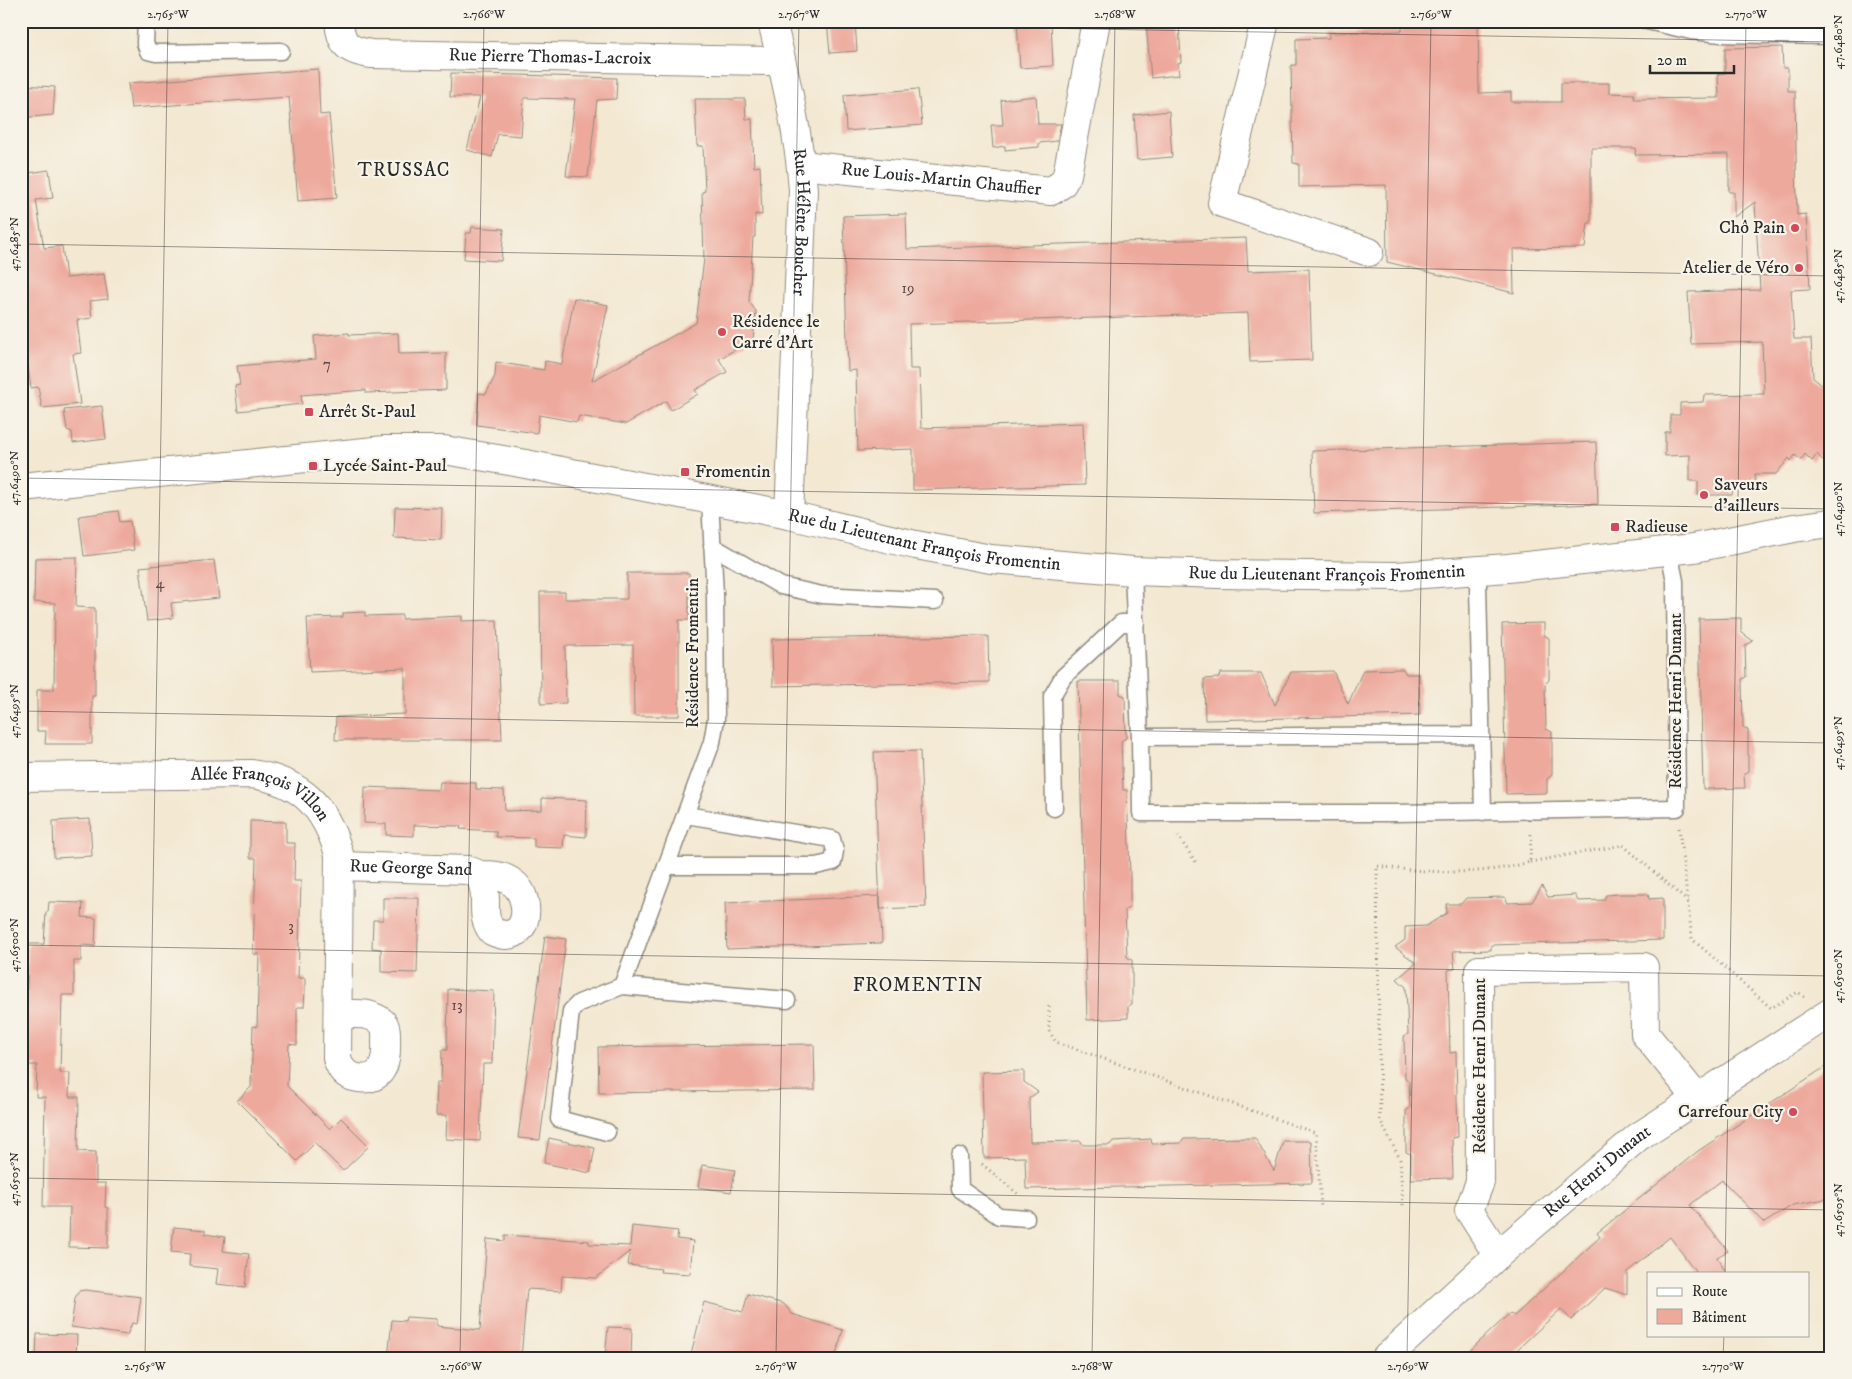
<svg xmlns="http://www.w3.org/2000/svg" width="1852" height="1379" font-family="'IM FELL DW Pica',serif">
<rect width="100%" height="100%" fill="#f7f3e8"/>
<filter id="ink" filterUnits="userSpaceOnUse"><feTurbulence type="fractalNoise" baseFrequency=".02" numOctaves="2"/><feDisplacementMap in="SourceGraphic" scale="10" xChannelSelector="R" yChannelSelector="G"/><feConvolveMatrix kernelMatrix="1 2 1 2 8 2 1 2 1" color-interpolation-filters="sRGB"/></filter>
<filter id="wash" filterUnits="userSpaceOnUse"><feTurbulence type="fractalNoise" baseFrequency=".0096" numOctaves="4" result="noise"/><feDisplacementMap in="SourceGraphic" scale="20" xChannelSelector="R" yChannelSelector="G"/><feGaussianBlur stdDeviation="1.12" result="paint"/><feColorMatrix in="noise" values="0 0 0 0 0 0 0 0 0 0 0 0 0 0 0 0 0 1.4 0 .05"/><feComposite in="paint" operator="in"/></filter>
<g filter="url(#wash)">
<rect width="100%" height="100%" fill="#f3e8d2"/>
<g id="blocks">
<!-- building -->
<path fill="#eea99d" d="M827 21H855L857 51 830 53Z
M1017 21H1051L1053 66 1020 68Z
M1179 21 1181 62 1178 63 1179 75 1151 78 1146 24Z
M1402 25H1478L1479 93 1511 92V102H1561V83H1609V93L1634 94V99L1719 98 1718 74 1725 73V48L1782 47 1783 68H1788V91H1795L1797 215 1806 214 1810 289 1791 290 1794 339H1811L1813 378 1831 392V470L1817 454 1812 461 1805 454 1801 460 1795 455 1791 461 1789 458 1776 474H1755V488H1733L1732 495H1698V481H1690V455L1665 456V432H1670V415H1680V403L1703 402 1704 395 1764 394 1762 342 1691 344 1688 292 1760 290 1755 202 1734 217V192H1729V154L1635 155 1636 148H1591V223H1588L1585 248 1513 249 1514 293 1387 262 1386 185 1299 187V164L1293 163 1292 113 1291 65H1296V39L1329 38V33L1402 31Z
M318 69 320 115 329 114 337 198 298 201 289 97 131 108 128 83Z
M451 73 617 78 616 99 597 100 588 177 566 176 575 99 524 98 521 136 498 134 492 157 467 150 480 97H450Z
M21 85 55 87 53 115 21 118Z
M918 89 922 125 846 131 844 95Z
M1036 96 1038 124H1061L1057 141 1039 143V147L1005 150V146L993 148 991 125H1003L1001 100Z
M695 99H745L746 119H752L754 167 760 166 762 215 755 214V237H753L749 302 756 311 753 339 719 359 727 372 695 390 698 394 671 410 666 401 626 424 579 416 577 422 539 415 537 433 477 425 479 393 486 394 495 376 496 362 544 370 545 361 562 364 574 298 608 305 592 381 696 323 704 259 702 192 705 191 703 146H697Z
M1169 111 1172 157 1137 160 1134 115Z
M49 170 53 198 36 200 44 248 62 246 66 278 104 274 108 299 90 301 92 318 77 320 81 353 73 354 80 404 42 408 38 387 31 388 21 318V174Z
M906 214 907 249 1246 238 1248 271 1309 269 1312 360 1250 362 1248 313 909 324 910 369H919L921 428 1083 423 1085 485 913 490V449L858 451 856 370 848 371 843 216Z
M472 227 504 229 501 261 464 259 466 233H471Z
M349 333V335L398 333 399 354 446 353V390L366 393V390L301 395 302 404 238 411 235 386 240 385 237 366 316 359 314 336Z
M102 406 106 439 73 443 72 432 67 430 64 410Z
M1596 442 1598 504 1314 513 1312 451Z
M395 507 442 508 441 540 394 538Z
M118 511 120 522 130 521 134 550 84 556 79 516Z
M77 557 76 607 95 608V696H92V744H45L46 731H37V690H54L55 603 34 602 35 558Z
M214 560 219 598 171 603 173 618 147 621 140 567Z
M627 573H689V620H679V716H634L633 645 565 646 566 703 541 704 540 592H565V599H627Z
M365 612V616L402 615V619L462 616V621L497 620 502 740H335L336 717 405 714V668L310 672 307 618 343 617V613Z
M1741 618V632L1753 641 1745 646 1746 677 1742 679 1743 727 1748 730V771L1744 774 1745 788 1703 789 1699 619Z
M1544 623V635L1549 638V680L1545 684 1546 729 1552 732V775L1547 779V793L1506 794 1502 624Z
M988 636 989 682 773 686 772 639Z
M1403 669 1406 674H1419L1420 715 1205 720 1204 679 1218 678 1221 673H1261L1275 705 1291 672 1333 671 1348 704 1363 670Z
M1078 681H1120V694L1125 696 1126 738 1121 741 1123 790H1127L1130 874V907L1125 910 1127 957 1132 960V1004L1128 1006V1018L1087 1020Z
M920 751 926 907 880 909 874 752Z
M440 782 476 783V789L504 790 505 811 542 810V798L587 800 586 837 564 835 563 848 534 847V838L496 837V831L460 829 461 826 414 825V836L386 835V824L364 823 365 787 439 790Z
M90 819 92 856 54 858 53 821Z
M250 821 286 822V843H295L294 881H301L298 978H305V991L304 1007H297V1045L289 1044 287 1086 330 1129 341 1118 369 1146 343 1171 315 1143 297 1161 237 1101 251 1087 253 1026 257 1027 259 954H253L256 858H250Z
M1542 886 1548 897 1575 895 1578 901 1604 900 1606 895 1618 894H1648L1649 899 1663 898V940L1491 945V950L1453 951 1455 969 1448 970 1450 1053 1456 1052 1457 1098 1458 1137 1452 1138 1453 1178 1411 1179V1154L1406 1152V1111L1410 1108 1409 1081 1405 1078 1404 1037 1408 1034 1406 987 1397 979 1416 963 1395 947 1405 940V927L1426 926 1447 913 1446 904H1461L1466 898 1505 897 1508 903 1532 902Z
M880 896 882 943 727 949 725 903Z
M383 898H419L417 973 381 972V949L372 948 373 920H383Z
M49 902 83 903 82 917 96 918 95 946 81 945V961H74V995H62L60 1073H70L69 1097H79L78 1151 96 1152V1183H106L105 1207 108 1208V1248L69 1247 70 1207H43L45 1097H36L37 1065H25L28 944H44L46 912H48Z
M545 936 566 939 540 1140 518 1138Z
M448 989 494 991 492 1064H483L480 1141 446 1139 447 1115H436L437 1082H441L442 1050H447Z
M814 1044 815 1090 599 1093 598 1047Z
M1831 1063V1198L1793 1205 1764 1223 1722 1180 1690 1205 1728 1251 1717 1257 1726 1273H1697L1670 1237 1627 1272V1295L1605 1288 1571 1320 1561 1309 1508 1358H1462L1510 1313 1514 1316 1560 1274 1600 1237 1597 1233 1698 1151Z
M1024 1071V1082L1038 1092 1029 1098 1030 1142 1081 1141 1083 1145H1110L1113 1141 1151 1139 1152 1144 1181 1143 1184 1139 1255 1138 1274 1171 1283 1141H1311L1312 1183 1026 1189 1025 1157 984 1158 982 1072Z
M549 1138 595 1148 590 1173 544 1163Z
M702 1165 735 1170 731 1192 698 1187Z
M632 1226 678 1231 677 1239 693 1241 690 1274 660 1272 661 1269 628 1265 630 1251 596 1278 562 1276 561 1291 527 1289 521 1358H388L392 1320 405 1321 406 1317 437 1319V1326L480 1330 487 1239 505 1241V1235L589 1241V1244L630 1246Z
M174 1227 205 1230V1234L225 1237 223 1251 249 1254 245 1287 216 1284 218 1269 189 1266 190 1254 171 1252Z
M85 1290 141 1297 137 1324 132 1323 127 1335 71 1327 75 1298 79 1291Z
M748 1294 784 1304 792 1314 843 1330 835 1358H690L704 1302 743 1312Z
M608 1327 632 1328 631 1358H605Z
M37 1334 77 1335 76 1358 36 1357Z"/>
</g>
</g>
<g filter="url(#ink)">
<use href="#blocks" fill-opacity="0" stroke="#8f8a7e" stroke-width="1"/>
<g fill="none" stroke-linecap="round" stroke-linejoin="round">
<!-- service casing -->
<g stroke="#8f8a7e" stroke-width="19">
<path id="service" d="M146 21 145 43 148 51 156 53 281 51
M1647 21 1691 31 1722 34 1831 36
M712 546 781 586 822 595 935 601
M1479 570 1478 585 1483 812
M1133 571 1140 737 1141 813H1396L1677 808 1675 581 1669 551
M1140 737 1481 735
M1054 808 1052 696 1063 677 1121 623H1136
M666 866H816L833 862 835 851 832 839 686 815
M622 986 787 1000
M607 1132 559 1119 571 1011 579 1003 622 986 712 742 716 719 715 594 710 500
M959 1156 960 1189 999 1216 1026 1218"/>
</g>
<!-- minor casing -->
<g stroke="#8f8a7e" stroke-width="30">
<g id="minor">
<path id="s1" d="M339 21C341 46 348 50 371 54L768 61 781 60"/>
<path id="s2" d="M772 21C785 76 799 133 803 190L789 515"/>
<path d="M1265 21 1222 203 1369 252"/>
<path id="s3" d="M801 165 1051 191 1062 184 1067 175 1096 21"/>
<path id="s4" d="M21 487 385 450H444L515 462 789 515 916 545 991 559 1133 571 1218 574 1396 576 1508 568 1694 548 1794 528 1831 523"/>
<path id="s5" d="M21 777 252 774C302 782 325 806 339 854L337 1058C341 1070 345 1076 358 1078 383 1082 387 1061 386 1042 386 1036 387 1028 383 1023 381 1021 376 1018 373 1017 364 1012 349 1015 338 1014"/>
<path id="s6" d="M340 866 468 870 480 875C483 883 485 891 485 899 485 912 484 920 492 931 496 933 501 935 506 935 532 934 529 894 513 883 503 875 492 875 480 875"/>
<path d="M1500 1253 1490 1243 1469 1210 1480 1182 1479 970 1644 967 1645 1034 1697 1098"/>
<path id="s7" d="M1386 1358 1500 1253 1638 1137 1831 1012"/>
</g>
</g>
<!-- path -->
<path stroke="#8f8a7e" stroke-width="3" stroke-dasharray="1 4" stroke-linecap="butt" d="M1679 828 1692 939 1771 1008 1798 992 1804 997
M1178 836 1197 864
M1530 862 1623 845 1688 902
M1049 1006V1031L1056 1042 1316 1133 1321 1208
M982 1164 1018 1194
M1403 1205 1400 1159 1380 1120 1377 866C1428 873 1480 876 1530 862L1531 832"/>
<!-- service -->
<use href="#service" stroke="#fff" stroke-width="16"/>
<!-- minor -->
<use href="#minor" stroke="#fff" stroke-width="28"/>
</g>
</g>
<!-- ticks -->
<path fill="none" stroke="#2b2b2b" stroke-width="1" stroke-opacity="0.45" d="M632 21 1831 42M21 244 1831 276M21 478 1831 509M21 711 1831 743M21 945 1831 976M21 1178 1831 1210M1725 1273 1746 21M145 1358 168 21M460 1358 484 21M776 1358 799 21M1092 1358 1115 21M1407 1358 1431 21M1723 1358 1724 1335"/>
<!-- markers -->
<g fill="#d1495b" stroke="#f7f3e8" stroke-width="2">
<circle cx="1795" cy="228" r="5"/>
<circle cx="1799" cy="268" r="5"/>
<circle cx="722" cy="332" r="5"/>
<rect x="304" y="407" width="10" height="10" rx="2.5"/>
<rect x="308" y="461" width="10" height="10" rx="2.5"/>
<rect x="680" y="467" width="10" height="10" rx="2.5"/>
<circle cx="1704" cy="495" r="5"/>
<rect x="1610" y="522" width="10" height="10" rx="2.5"/>
<circle cx="1793" cy="1112" r="5"/>
</g>
<g text-anchor="middle" dominant-baseline="central" stroke-width="4.5" stroke-linejoin="round" paint-order="stroke">
<!-- number labels -->
<g font-size="15" fill="#5c4a48">
<text x="908" y="288">19</text>
<text x="327" y="364">7</text>
<text x="160" y="583">4</text>
<text x="291" y="926">3</text>
<text x="457" y="1005">13</text>
</g>
<!-- street labels -->
<g font-size="18" fill="#2b2b2b" stroke="#f7f3e8">
<text stroke="none"><textPath href="#s1" startOffset="231">Rue Pierre Thomas-Lacroix</textPath></text>
<text stroke="none"><textPath href="#s3" startOffset="141">Rue Louis-Martin Chauffier</textPath></text>
<text stroke="none"><textPath href="#s2" startOffset="204">Rue Hélène Boucher</textPath></text>
<text stroke="none"><textPath href="#s4" startOffset="914">Rue du Lieutenant François Fromentin</textPath></text>
<text stroke="none"><textPath href="#s4" startOffset="1319">Rue du Lieutenant François Fromentin</textPath></text>
<text transform="translate(693 653) rotate(-90)">Résidence Fromentin</text>
<text transform="translate(1676 701) rotate(-90)">Résidence Henri Dunant</text>
<text stroke="none"><textPath href="#s5" startOffset="245">Allée François Villon</textPath></text>
<text stroke="none"><textPath href="#s6" startOffset="71">Rue George Sand</textPath></text>
<text transform="translate(1480 1066) rotate(-90)">Résidence Henri Dunant</text>
<text stroke="none"><textPath href="#s7" startOffset="282">Rue Henri Dunant</textPath></text>
</g>
<!-- poi labels -->
<g font-size="18" fill="#2b2b2b" stroke="#f7f3e8" text-anchor="start">
<text x="1785" y="228" text-anchor="end">Chô Pain</text>
<text x="1789" y="268" text-anchor="end">Atelier de Véro</text>
<text x="732" y="322">Résidence le<tspan x="732" dy="21">Carré d'Art</tspan></text>
<text x="319" y="412">Arrêt St-Paul</text>
<text x="323" y="466">Lycée Saint-Paul</text>
<text x="695" y="472">Fromentin</text>
<text x="1714" y="485">Saveurs<tspan x="1714" dy="21">d'ailleurs</tspan></text>
<text x="1625" y="527">Radieuse</text>
<text x="1783" y="1112" text-anchor="end">Carrefour City</text>
</g>
<!-- neighbourhood labels -->
<g font-size="19" letter-spacing="1" fill="#2b2b2b" stroke="#f7f3e8">
<text x="404" y="170">TRUSSAC</text>
<text x="918" y="985">FROMENTIN</text>
</g>
</g>
<!-- margin -->
<rect width="1852" height="1379" fill="none" stroke="#f7f3e8" stroke-width="55"/>
<!-- legend -->
<rect x="1647" y="1272" width="162" height="65" fill="#f7f3e8" stroke="#a5a39c"/>
<rect x="1657" y="1288" width="25" height="8" fill="#ffffff" stroke="#a5a39c"/>
<text x="1692" y="1296" font-size="15" fill="#2b2b2b">Route</text>
<rect x="1657" y="1309" width="25" height="15" fill="#eea99d" stroke="#a5a39c"/>
<text x="1692" y="1322" font-size="15" fill="#2b2b2b">Bâtiment</text>
<!-- scale -->
<path d="M1650 65v8h84v-8" fill="none" stroke="#2b2b2b" stroke-width="2.5"/>
<text x="1657" y="65" font-size="15" fill="#2b2b2b" stroke="#f7f3e8" stroke-width="4" paint-order="stroke">20 m</text>
<rect x="28" y="28" width="1796" height="1324" fill="none" stroke="#2b2b2b" stroke-width="2"/>
<g font-size="12" text-anchor="middle" fill="#2b2b2b">
<text x="168" y="18">2.765°W</text>
<text x="484" y="18">2.766°W</text>
<text x="799" y="18">2.767°W</text>
<text x="1115" y="18">2.768°W</text>
<text x="1431" y="18">2.769°W</text>
<text x="1746" y="18">2.770°W</text>
<text transform="translate(1838 42) rotate(-90)" y="4">47.6480°N</text>
<text transform="translate(14 244) rotate(-90)" y="4">47.6485°N</text>
<text transform="translate(1838 276) rotate(-90)" y="4">47.6485°N</text>
<text transform="translate(14 478) rotate(-90)" y="4">47.6490°N</text>
<text transform="translate(1838 509) rotate(-90)" y="4">47.6490°N</text>
<text transform="translate(14 711) rotate(-90)" y="4">47.6495°N</text>
<text transform="translate(1838 743) rotate(-90)" y="4">47.6495°N</text>
<text transform="translate(14 945) rotate(-90)" y="4">47.6500°N</text>
<text transform="translate(1838 976) rotate(-90)" y="4">47.6500°N</text>
<text transform="translate(14 1179) rotate(-90)" y="4">47.6505°N</text>
<text transform="translate(1838 1210) rotate(-90)" y="4">47.6505°N</text>
<text x="145" y="1370">2.765°W</text>
<text x="461" y="1370">2.766°W</text>
<text x="776" y="1370">2.767°W</text>
<text x="1092" y="1370">2.768°W</text>
<text x="1408" y="1370">2.769°W</text>
<text x="1723" y="1370">2.770°W</text>
</g>
</svg>
